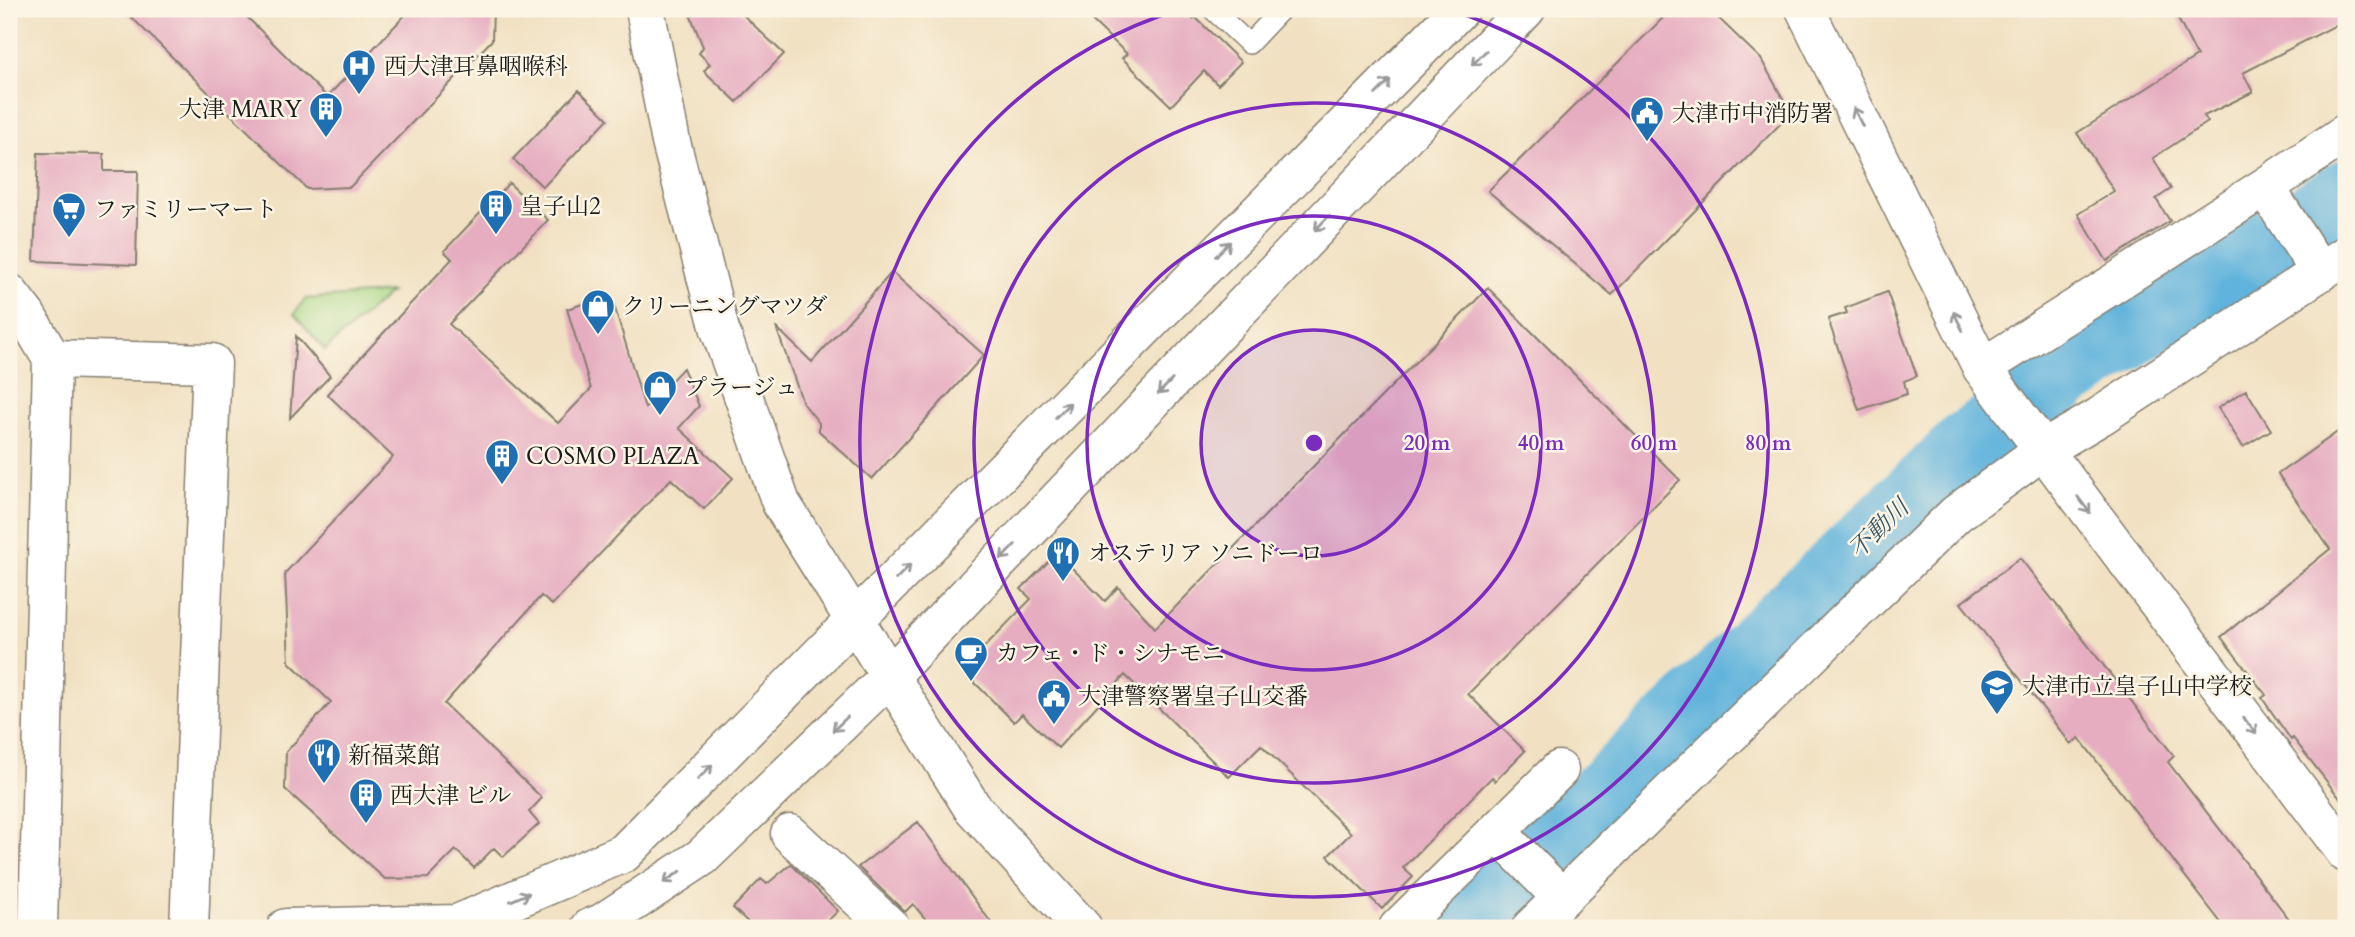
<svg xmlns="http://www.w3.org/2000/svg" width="2355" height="937" font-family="Cardo,'Noto Serif JP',serif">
<rect width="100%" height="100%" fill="#fcf5e5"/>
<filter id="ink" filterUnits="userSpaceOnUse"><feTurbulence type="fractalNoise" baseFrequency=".0143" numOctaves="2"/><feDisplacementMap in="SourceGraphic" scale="14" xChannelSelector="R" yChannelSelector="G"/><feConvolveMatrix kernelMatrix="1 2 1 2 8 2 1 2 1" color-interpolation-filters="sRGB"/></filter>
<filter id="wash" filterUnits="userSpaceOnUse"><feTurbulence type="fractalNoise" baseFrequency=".00686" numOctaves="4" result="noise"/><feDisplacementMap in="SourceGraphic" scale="28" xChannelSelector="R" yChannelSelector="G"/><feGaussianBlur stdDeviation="1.57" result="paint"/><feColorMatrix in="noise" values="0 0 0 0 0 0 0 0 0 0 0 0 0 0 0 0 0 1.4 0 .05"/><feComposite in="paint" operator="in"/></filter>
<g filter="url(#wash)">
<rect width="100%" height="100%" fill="#f1e1c2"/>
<!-- green -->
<path fill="#a5d786" stroke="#607a51" stroke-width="2" d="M391 292 325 350 294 314 305 299Z"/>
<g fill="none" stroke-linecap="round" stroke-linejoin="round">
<!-- river -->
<path stroke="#60b3dc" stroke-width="68" d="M1462 928 1968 444 2067 375 2346 193"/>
</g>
<g id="blocks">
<!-- building -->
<path fill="#e6adc1" d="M123 9H239L327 97 411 9H493L492 40 350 187 307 189Z
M688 9H737L784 54 737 102 704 71 710 64 699 53 703 47Z
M1080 9H1183L1193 19 1195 17 1241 62 1218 85 1204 71 1171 106 1122 58 1127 54Z
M1672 9H1709L1761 59 1791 113 1612 295 1488 191Z
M2173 9H2346V20L2243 73 2253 92 2204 116 2208 122 2153 158 2171 189 2156 199 2170 221 2107 261 2078 214 2114 191 2077 133 2197 56Z
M579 90 608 119 543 187 513 159Z
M38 153 104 154V171H138L136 265 34 261Z
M509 183 548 220 449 324 558 423 591 389 567 309 611 295 645 408 683 368 699 406 679 428 733 478 704 509 671 479 552 605 541 596 444 704 542 798 529 812 539 824 503 857 494 848 474 868 456 850 428 878 385 879 285 789 286 752 331 702 289 662 285 573 393 457 327 394 452 259 444 251Z
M892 272 984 355 872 479 819 431V423L803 403 776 327 812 362Z
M1488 288 1680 480 1468 694 1525 751 1495 781 1492 777 1403 868 1413 877 1382 909 1328 856 1351 833 1261 745 1229 777 1125 675 1058 748 1022 714 1014 722 962 670 1031 599 1021 589 1057 553 1105 601 1118 587 1155 628Z
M1887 292 1917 376 1904 381 1907 394 1859 410 1828 319 1847 313 1845 308Z
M296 336 330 376 290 418Z
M2246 390 2271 430 2243 447 2218 408Z
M2346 426V806L2293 738 2291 740 2262 698 2266 695 2221 637 2330 549 2278 474Z
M2020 558 2174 756 2168 762 2296 928H2225L2079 738 2071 744 1961 603Z
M918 822 995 928H933L913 904 905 912 858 867Z
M791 864 838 911 820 928H754L733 908 761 879 767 884Z"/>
</g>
</g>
<g filter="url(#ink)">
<use href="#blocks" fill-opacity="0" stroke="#867e6f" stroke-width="2"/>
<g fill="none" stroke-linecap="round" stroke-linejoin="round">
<!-- service casing -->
<g stroke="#867e6f" stroke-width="22">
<path id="service" d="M1212 9 1249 44 1282 9"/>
</g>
<!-- minor casing -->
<g stroke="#867e6f" stroke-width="41">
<path id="minor" d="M1805 9 1982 368 2346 853
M2265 187 2320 272
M9 293 26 315 52 359 38 928
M1982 368 2265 187 2346 133
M1497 832 1562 898
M790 834 891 928
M1398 928 1559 770"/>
</g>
<!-- tertiary casing -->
<g stroke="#867e6f" stroke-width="41">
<path id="tertiary" d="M645 9 671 142 720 330 781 503 972 807 1083 928
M52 359 212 363 189 928
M286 928 457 924 624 853 1460 9
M590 928 602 923 702 857 889 677 1526 9
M1531 928 1956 514 2043 450 2099 417 2346 255"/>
</g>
<!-- service -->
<use href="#service" stroke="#fff" stroke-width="19"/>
<!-- minor -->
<use href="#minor" stroke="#fff" stroke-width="38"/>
<!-- tertiary -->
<use href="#tertiary" stroke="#fff" stroke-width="38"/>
</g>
<!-- one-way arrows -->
<defs><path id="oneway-shaft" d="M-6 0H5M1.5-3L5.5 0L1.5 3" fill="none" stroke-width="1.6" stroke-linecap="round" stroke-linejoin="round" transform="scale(1.75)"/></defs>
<g stroke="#999">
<use href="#oneway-shaft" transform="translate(1479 58) rotate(134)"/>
<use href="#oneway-shaft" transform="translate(1383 87) rotate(-45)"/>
<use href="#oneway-shaft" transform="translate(1858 117) rotate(-116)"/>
<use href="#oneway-shaft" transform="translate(1322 223) rotate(134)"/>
<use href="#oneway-shaft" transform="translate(1223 249) rotate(-45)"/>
<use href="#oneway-shaft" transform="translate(1958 321) rotate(-116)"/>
<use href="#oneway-shaft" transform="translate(1165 387) rotate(134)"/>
<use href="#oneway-shaft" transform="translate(1063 410) rotate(-45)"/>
<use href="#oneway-shaft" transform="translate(2084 505) rotate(53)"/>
<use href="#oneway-shaft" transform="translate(1008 552) rotate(134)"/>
<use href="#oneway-shaft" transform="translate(903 572) rotate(-45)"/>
<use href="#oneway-shaft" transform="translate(840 724) rotate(136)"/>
<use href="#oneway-shaft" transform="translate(2250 726) rotate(53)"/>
<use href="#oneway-shaft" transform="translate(705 772) rotate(-45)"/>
<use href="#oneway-shaft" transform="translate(672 877) rotate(147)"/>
<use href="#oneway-shaft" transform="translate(520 897) rotate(-23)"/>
</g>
</g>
<!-- distance rings -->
<circle cx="1314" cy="443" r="113" fill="#7b2cbf" fill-opacity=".12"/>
<g fill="none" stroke="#7b2cbf" stroke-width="3.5">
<circle cx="1314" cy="443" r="113"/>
<circle cx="1314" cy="443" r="227"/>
<circle cx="1314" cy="443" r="340"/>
<path d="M1447 9A454 454 0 1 1 1181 9"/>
</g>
<!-- icons -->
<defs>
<g id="hospital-pin" transform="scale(1.75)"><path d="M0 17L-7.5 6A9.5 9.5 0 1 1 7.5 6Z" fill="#1f6fb2" stroke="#fcf5e5"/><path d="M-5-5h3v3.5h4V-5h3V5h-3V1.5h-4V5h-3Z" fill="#fff"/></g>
<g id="building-pin" transform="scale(1.75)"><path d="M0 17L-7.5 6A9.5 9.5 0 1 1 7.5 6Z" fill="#1f6fb2" stroke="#fcf5e5"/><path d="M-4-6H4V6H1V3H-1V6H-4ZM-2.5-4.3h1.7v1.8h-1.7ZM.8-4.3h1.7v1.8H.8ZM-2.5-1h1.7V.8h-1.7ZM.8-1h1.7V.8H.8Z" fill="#fff"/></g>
<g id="civic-pin" transform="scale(1.75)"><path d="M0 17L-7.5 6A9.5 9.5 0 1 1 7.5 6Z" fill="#1f6fb2" stroke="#fcf5e5"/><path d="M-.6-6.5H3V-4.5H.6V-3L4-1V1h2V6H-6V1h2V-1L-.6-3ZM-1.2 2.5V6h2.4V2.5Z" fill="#fff"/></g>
<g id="supermarket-pin" transform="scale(1.75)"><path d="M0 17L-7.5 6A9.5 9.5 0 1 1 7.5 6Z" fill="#1f6fb2" stroke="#fcf5e5"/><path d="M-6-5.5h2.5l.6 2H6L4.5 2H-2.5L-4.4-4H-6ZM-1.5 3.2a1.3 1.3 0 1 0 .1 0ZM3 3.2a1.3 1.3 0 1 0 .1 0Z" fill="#fff"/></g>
<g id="shop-pin" transform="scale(1.75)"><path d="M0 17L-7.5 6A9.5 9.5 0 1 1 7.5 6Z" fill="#1f6fb2" stroke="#fcf5e5"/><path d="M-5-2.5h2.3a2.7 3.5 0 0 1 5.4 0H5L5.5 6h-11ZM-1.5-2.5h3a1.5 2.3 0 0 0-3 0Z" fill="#fff"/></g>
<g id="restaurant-pin" transform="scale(1.75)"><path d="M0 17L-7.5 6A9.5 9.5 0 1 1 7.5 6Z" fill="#1f6fb2" stroke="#fcf5e5"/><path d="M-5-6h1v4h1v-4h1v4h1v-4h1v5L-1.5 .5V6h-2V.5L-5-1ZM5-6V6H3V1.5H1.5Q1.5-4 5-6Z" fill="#fff"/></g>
<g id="cafe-pin" transform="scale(1.75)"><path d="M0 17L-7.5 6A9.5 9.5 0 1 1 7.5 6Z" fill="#1f6fb2" stroke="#fcf5e5"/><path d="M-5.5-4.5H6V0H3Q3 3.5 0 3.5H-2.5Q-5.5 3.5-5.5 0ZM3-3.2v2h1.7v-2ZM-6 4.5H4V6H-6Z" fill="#fff"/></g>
<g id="school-pin" transform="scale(1.75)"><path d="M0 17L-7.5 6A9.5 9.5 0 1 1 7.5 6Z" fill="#1f6fb2" stroke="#fcf5e5"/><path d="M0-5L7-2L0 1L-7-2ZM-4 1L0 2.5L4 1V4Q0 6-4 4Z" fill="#fff"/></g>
</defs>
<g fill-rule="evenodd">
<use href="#hospital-pin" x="359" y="66"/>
<use href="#building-pin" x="326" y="109"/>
<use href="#civic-pin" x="1647" y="113"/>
<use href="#building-pin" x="496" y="206"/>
<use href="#supermarket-pin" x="69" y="209"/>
<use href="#shop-pin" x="598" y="306"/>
<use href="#shop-pin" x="660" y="387"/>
<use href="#building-pin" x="502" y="456"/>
<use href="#restaurant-pin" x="1063" y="553"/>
<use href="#cafe-pin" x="971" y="653"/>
<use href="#school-pin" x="1997" y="686"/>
<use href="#civic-pin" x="1054" y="696"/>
<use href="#restaurant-pin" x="324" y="755"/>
<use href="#building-pin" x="366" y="795"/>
</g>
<g text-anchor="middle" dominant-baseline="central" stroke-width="5" stroke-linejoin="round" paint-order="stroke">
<!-- poi labels -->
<g font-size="23" fill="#1c1c1c" stroke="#fcf5e5" text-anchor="start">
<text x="384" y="66">西大津耳鼻咽喉科</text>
<text x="302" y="109" text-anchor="end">大津 MARY</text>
<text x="1672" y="113">大津市中消防署</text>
<text x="520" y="206">皇子山2</text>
<text x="94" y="209">ファミリーマート</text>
<text x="622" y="306">クリーニングマツダ</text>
<text x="684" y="387">プラージュ</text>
<text x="526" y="456">COSMO PLAZA</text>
<text x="1088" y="553">オステリア ソニドーロ</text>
<text x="996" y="653">カフェ・ド・シナモニ</text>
<text x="2022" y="686">大津市立皇子山中学校</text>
<text x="1078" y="696">大津警察署皇子山交番</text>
<text x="348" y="755">新福菜館</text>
<text x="390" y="795">西大津 ビル</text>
</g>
<!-- water labels -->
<g font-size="24" font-style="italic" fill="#375869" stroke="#fcf5e5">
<text transform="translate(1879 529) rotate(-44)">不動川</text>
</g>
</g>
<circle cx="1314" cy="443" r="10" fill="#7b2cbf" stroke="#fcf5e5" stroke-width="3.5"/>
<g font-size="21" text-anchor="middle" font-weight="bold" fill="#7b2cbf" stroke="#fcf5e5" stroke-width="5" stroke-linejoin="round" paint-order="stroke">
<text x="1427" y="450">20 m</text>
<text x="1541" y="450">40 m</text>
<text x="1654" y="450">60 m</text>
<text x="1768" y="450">80 m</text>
</g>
<!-- margin -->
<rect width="2355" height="937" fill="none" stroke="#fcf5e5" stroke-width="35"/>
</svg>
